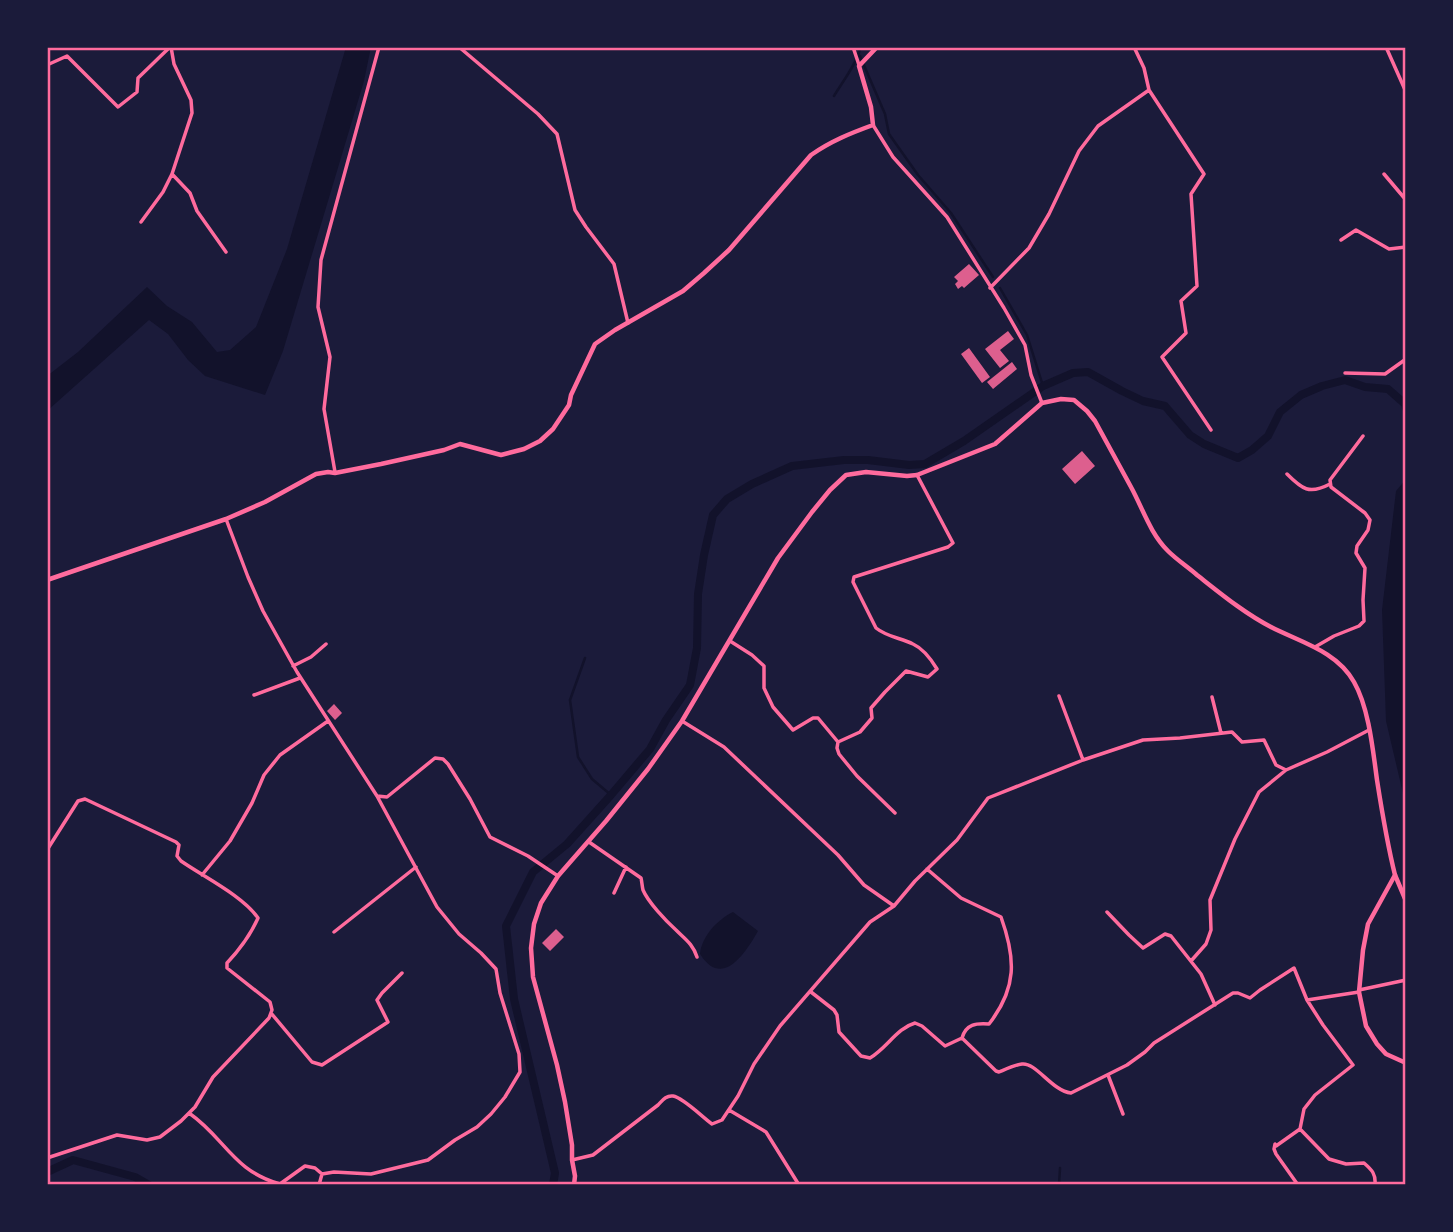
<svg xmlns="http://www.w3.org/2000/svg" width="1453" height="1232" font-family="Barlow,sans-serif">
<rect width="100%" height="100%" fill="#1b1b3a"/>
<!-- water -->
<path fill="#12122b" d="M346 47H371L364 81 283 351 265 395 205 376 188 360 168 334 149 320 47 411V376L78 352 147 287 167 306 192 322 217 352 230 350 256 327 287 249Z
M1406 479V806L1386 721 1382 610 1396 491Z
M733 912 758 931C745 954 722 989 700 954 702 936 717 920 733 912Z"/>
<g fill="none" stroke-linecap="round" stroke-linejoin="round">
<!-- stream -->
<path stroke="#12122b" stroke-width="2.5" d="M860 56 885 114 889 134 918 175 951 213 993 277
M834 96C841 84 860 59 860 47
M1000 288 1027 335 1043 386
M585 658 570 700 578 757 592 779 611 795
M1059 1185 1060 1168"/>
<!-- canal -->
<path stroke="#12122b" stroke-width="8" d="M47 1172 73 1160 135 1177 149 1185
M553 1185 555 1173 514 999 506 926 533 872 567 844 611 795 650 749 666 720 690 685 697 648 698 594 704 555 713 515 727 499 752 484 792 466 844 460H868L909 465 925 464 964 441 1043 386 1073 373 1088 372 1122 391 1143 401 1165 406 1190 435 1204 444 1238 458 1252 450 1268 436 1280 412 1301 395 1322 386 1345 380 1365 387 1388 389 1405 404 1406 408"/>
</g>
<!-- building -->
<path fill="#dd5f8e" d="M969 264 979 275 964 288 962 286 958 289 955 284 958 281 954 277Z
M1008 331 1014 339 1000 350 1009 361 1000 368 985 349Z
M969 348 990 377 982 383 961 354Z
M1012 362 1017 369 993 389 987 382Z
M1082 451 1095 466 1075 484 1062 469Z
M334 704 342 713 335 720 327 711Z
M556 929 564 937 550 951 542 943Z"/>
<g fill="none" stroke-linecap="round" stroke-linejoin="round">
<!-- minor -->
<path stroke="#ff6b9d" stroke-width="3.5" d="M459 47 538 114 557 134 575 210 586 227 614 264 628 323
M853 47 859 65
M1386 47 1406 92
M47 65 67 56 118 107 137 92 138 78 170 47
M1149 90 1204 174 1191 194 1197 286 1181 301 1186 333 1162 357 1211 430
M873 125 893 157 947 217 1004 308 1025 345 1031 375 1042 403
M172 174 190 193 197 211 226 252
M1384 174 1406 200
M141 222 163 192 172 174 192 113 191 100 174 64 171 47
M1341 240 1356 230 1389 249 1406 247
M990 288 1029 248 1049 214 1079 151 1098 126 1149 90 1144 68 1134 47
M1345 373 1385 374 1406 359
M335 472 324 409 330 357 318 307 321 260 379 47
M1287 474C1302 489 1309 495 1330 484
M226 519 248 577 263 611 297 672 377 796 387 797 435 758 443 759 448 764 470 799 490 837 528 856 558 876
M730 641 752 655 764 666V688L773 707 793 730 813 718H818L838 742
M1315 647 1334 636 1359 626 1364 621 1363 600 1365 568 1356 553 1357 546 1368 530 1370 520 1365 513 1331 487 1330 480 1363 436
M293 666 311 657 326 644
M254 695 300 678
M1059 696 1083 760
M1212 697 1221 733
M682 721 724 747 838 855 864 885 894 906
M895 813 857 776 839 754 837 748 838 742 860 732 872 718 871 708 885 692 906 671 928 677 937 669C931 659 924 649 913 644 901 638 887 637 876 628L853 582 854 577 948 547 953 543 917 475
M589 842 641 878C642 882 642 886 643 890 648 902 666 921 676 930 685 939 693 944 697 957
M47 850 78 801 85 799 176 842 179 845 177 856 181 861C204 877 243 896 258 918 250 936 240 949 227 963V968L270 1002 272 1010 269 1018 213 1077 195 1107 181 1121 160 1137 147 1140 117 1135 47 1158
M927 869 961 898 1001 917C1016 959 1017 988 989 1024 976 1023 966 1024 962 1038
M202 875 230 841 252 803 264 775 280 755 328 721
M614 893 626 867
M1107 912 1129 935 1143 948 1165 934 1171 936 1201 974 1215 1005
M334 932 416 867
M1191 961 1206 944 1211 930 1210 900 1235 839 1259 792 1286 770
M1359 990 1406 980
M811 992 834 1010 837 1015 839 1032 861 1056 870 1058C887 1048 897 1028 915 1023L922 1026 945 1046 962 1038 996 1071 999 1072C1006 1069 1014 1065 1022 1064 1036 1062 1052 1091 1071 1093L1127 1065 1145 1052 1154 1043 1233 993H1238L1250 998 1260 990 1294 968 1307 1000 1323 1025 1353 1065 1315 1095 1304 1109 1300 1129 1276 1146 1275 1144 1274 1149 1276 1154 1298 1185
M1307 1000 1359 992
M271 1013 312 1062 322 1065 388 1022 377 1000 382 993 402 973
M1108 1075 1123 1114
M729 1110 766 1132 799 1185
M189 1113C225 1138 233 1171 280 1184L305 1166 315 1168 322 1174 319 1185
M1300 1129 1329 1159 1346 1164 1364 1163C1372 1170 1376 1174 1375 1185
M572 1160 593 1155 658 1105C662 1101 666 1095 673 1096 684 1098 702 1117 712 1124L722 1120 738 1096 754 1064 780 1026 870 922 894 906 915 881 957 840 988 798 1083 760 1143 740 1180 738 1232 732 1242 742 1264 740 1276 765 1286 770 1327 752 1369 730
M322 1174 334 1172 371 1174 428 1160 455 1140 477 1127 491 1114 505 1097 520 1072 519 1054 500 993 496 969 481 953 459 934 437 907 377 796"/>
<!-- tertiary -->
<path stroke="#ff6b9d" stroke-width="4.5" d="M1395 875 1406 901"/>
<!-- secondary -->
<path stroke="#ff6b9d" stroke-width="4.5" d="M47 580 226 519 265 502 316 474 328 472 335 473 381 464 444 450 460 444 501 455 524 449 540 441 553 429 569 405 571 395 595 344 615 330 683 291 704 273 729 250 811 155C831 141 851 133 873 125L871 107 859 66 877 47
M574 1185 575 1176 572 1160V1145L565 1102 557 1065 533 977 531 948 534 924 541 903 558 876 606 821 648 769 682 721 778 558 812 512 830 490 846 475 866 472 907 476 917 475 995 444 1042 403 1061 399 1074 400 1087 411 1095 421C1107 443 1119 465 1131 487 1143 509 1150 533 1168 551 1177 560 1188 567 1197 575 1220 593 1244 613 1271 627 1300 642 1337 651 1354 682 1369 708 1373 751 1377 780 1382 812 1387 843 1395 875L1368 924 1363 950 1359 992 1366 1026 1377 1044 1386 1054 1406 1063"/>
</g>
<!-- border -->
<rect width="1453" height="1232" fill="none" stroke="#1b1b3a" stroke-width="98"/>
<rect x="49" y="49" width="1355" height="1134" fill="none" stroke="#ff6b9d" stroke-width="2.5"/>
</svg>
